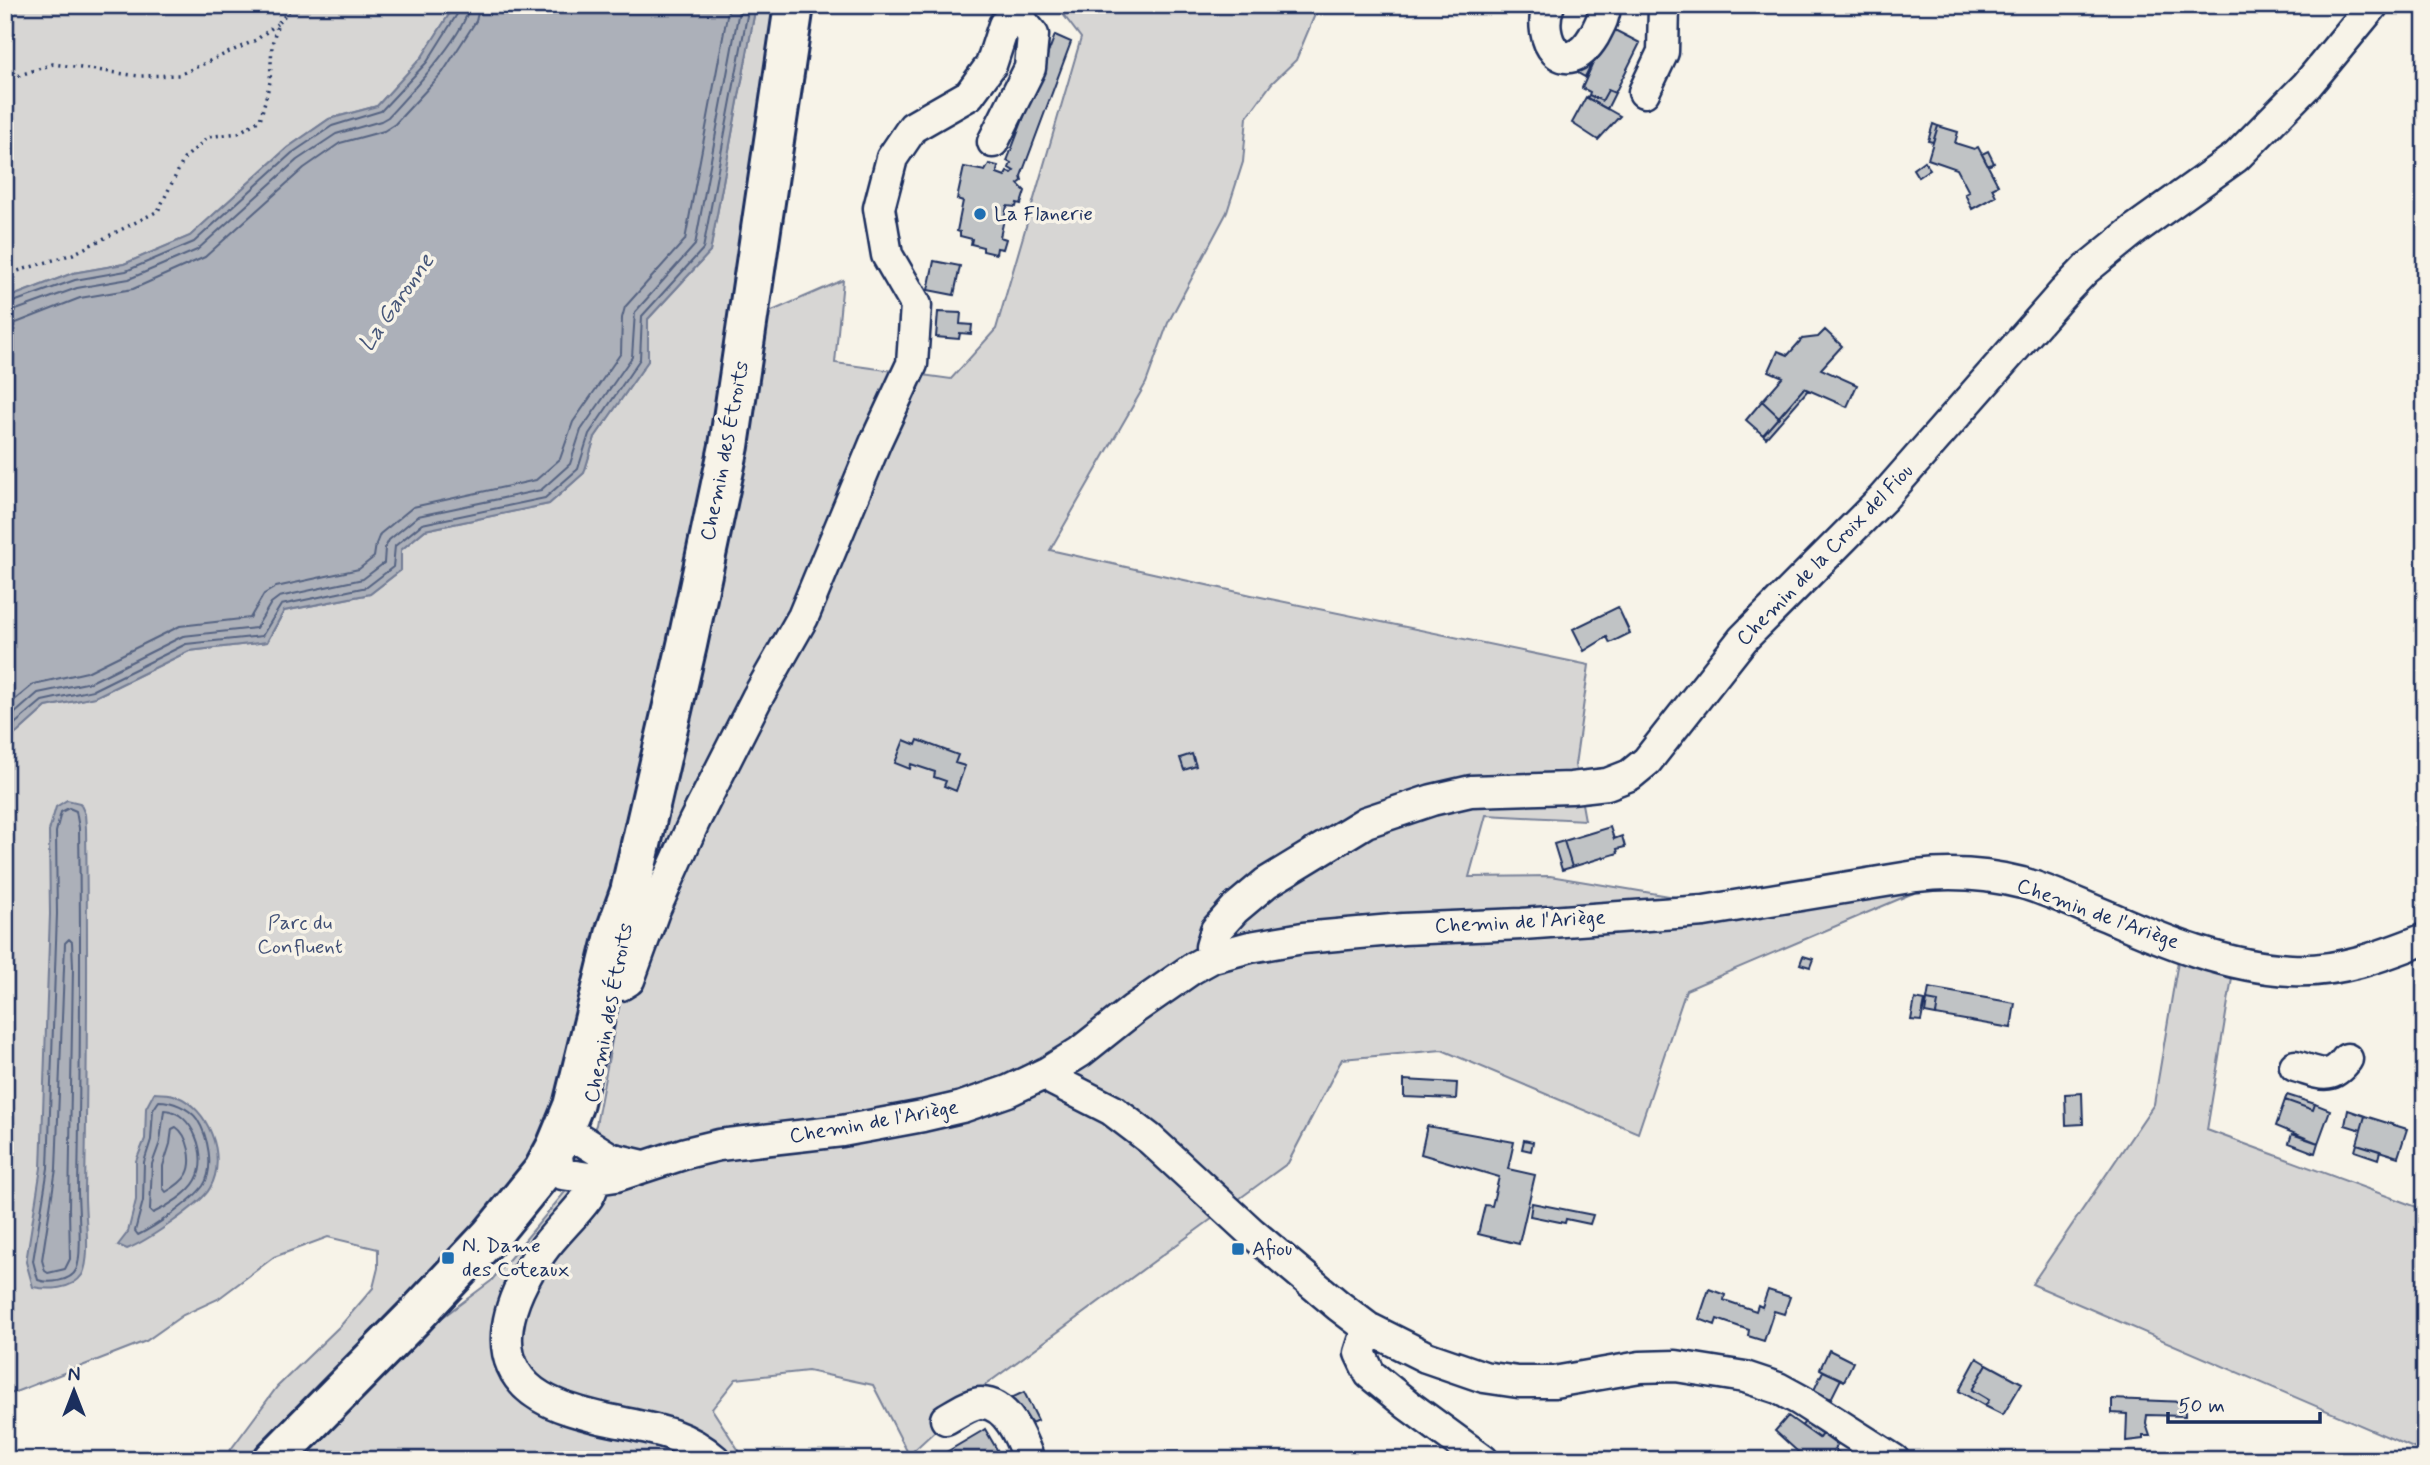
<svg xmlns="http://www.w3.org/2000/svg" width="2430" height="1465" font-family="Mynerve,sans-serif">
<rect width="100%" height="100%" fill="#f7f3e8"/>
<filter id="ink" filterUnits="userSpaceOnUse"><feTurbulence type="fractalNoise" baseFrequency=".0143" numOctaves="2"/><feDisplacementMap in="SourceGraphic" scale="14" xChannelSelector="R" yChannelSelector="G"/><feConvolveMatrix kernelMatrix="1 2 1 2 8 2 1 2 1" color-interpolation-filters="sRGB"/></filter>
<g filter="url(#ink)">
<!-- green -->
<path fill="#d7d6d4" stroke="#798299" stroke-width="2" d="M5 5H455L422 57 377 106 329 119 287 148 190 236 124 264 73 273 5 299Z
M756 5H775L759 105 739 270 701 494 570 1070 547 1134 517 1183 465 1233 252 1460H223L277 1387 342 1324 373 1288 378 1268V1249L328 1237 274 1257 218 1299 183 1315 146 1341 5 1396V740L17 733 46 707 95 697 189 651 267 642 284 611 370 594 401 570V550L425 530 549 504 584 473 595 437 648 361V319L710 252Z
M1056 5H1319L1296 60 1272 83 1247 117 1243 162 1227 212 1168 323 1146 383 1050 550 1256 596 1589 665 1575 765 1585 820 1486 815 1469 877 1550 876 1693 900 1965 871 1686 990 1638 1133 1442 1050 1342 1059 1288 1163 984 1386 909 1455 873 1385 808 1371 736 1379 712 1409 745 1460H313L304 1451 439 1320 491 1281 565 1192 596 1125 634 924 765 314 843 280 835 363 951 379 996 329 1081 38Z
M2180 949 2235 959 2207 1130 2425 1210V1453L2032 1284 2154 1104Z"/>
<!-- water -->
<path fill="#acb0b9" stroke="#727c95" stroke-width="2" d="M455 5H756L710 252 648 319V361L595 437 584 473 549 504 425 530 401 550V570L370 594 284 611 267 642 189 651 95 697 46 707 17 733 5 740V299L73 273 124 264 190 236 287 148 329 119 377 106 422 57Z
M67 800 80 803 85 814 86 828C88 949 87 1069 85 1191 84 1211 92 1259 82 1275 72 1290 48 1290 33 1287L26 1262 41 1168 50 914 49 831 56 807Z
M154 1093C161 1094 170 1093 176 1096 208 1108 228 1156 210 1188 201 1205 145 1242 127 1249L118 1245 128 1232 136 1200V1161L145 1139 146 1108Z"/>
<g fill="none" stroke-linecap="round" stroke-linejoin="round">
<!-- shore -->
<path stroke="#556382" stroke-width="2" d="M5 305 75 280 126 271 194 242 292 153 332 126 381 111 427 62 459 11 460 5
M5 314 77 288 129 279 197 250 297 160 336 134 381 121 388 117C408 95 467 34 469 5
M5 324 16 323 80 298 133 289 205 257 304 168 340 143 384 131 395 124 443 72 476 21 480 5
M5 708 34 684 87 672 180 626 250 618 264 594 276 587 359 569 374 557 376 544 380 534 413 507 536 480 560 459 573 422 621 353 622 318 625 307 685 240 729 5
M5 722 38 693 91 682 183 636 256 628 271 603 279 597 363 579 384 563 385 548 389 540 418 516 541 490 570 464 581 430 632 357 635 312 695 245 740 5
M5 732 42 701 93 690 186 644 262 636 281 605 367 587 393 567 395 546 422 524 545 498 578 469 589 434 640 359 642 316 703 249 749 5
M69 808 76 811 79 828C81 949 80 1069 78 1190 78 1207 83 1257 76 1270 71 1281 49 1284 38 1280L33 1261 48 1168 57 914 56 832 61 812Z
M69 939 72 942 73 967 69 1208 70 1259 65 1269 48 1273 45 1271 42 1260 56 1169 65 943Z
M159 1101C172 1101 189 1108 197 1119 208 1136 215 1168 203 1186 192 1201 155 1227 138 1235L135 1231 143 1201 144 1162 151 1140 153 1110Z
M164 1110C193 1111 209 1157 196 1180 189 1193 167 1207 153 1213L150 1210 152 1164 160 1142Z
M176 1127C188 1135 194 1161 187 1174 183 1181 173 1188 166 1192L163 1188V1166L170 1144 172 1129Z"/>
</g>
<!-- building -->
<path fill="#c0c3c5" stroke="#1b2f5e" stroke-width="2" d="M1603 24 1640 43 1615 93 1608 90 1602 101 1589 95 1590 92 1582 88 1604 38Z
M1055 35 1071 42 1021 176 1022 181 1018 184 1025 191 1021 204 1017 203 1016 207 1007 206 1000 237 1006 239 1003 249 997 248 996 254 983 251V247L971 244 972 239 960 236V232L957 231 963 201 957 199 964 167 985 171 989 164 998 166 997 173 1005 176 1007 172 1012 173 1014 171 1009 168 1011 163 1007 161Z
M1598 35 1604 38 1585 77 1578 73Z
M1608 90 1615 93 1607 109 1587 98 1589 95 1602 101Z
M1586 97 1620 116 1598 140 1572 123Z
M1933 124 1938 126 1933 142 1928 141Z
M1938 126 1958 132 1955 143 1974 149 1978 147 1998 185 1992 188 1996 196 1972 209 1965 194 1969 192 1957 169 1928 159Z
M1988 151 1994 163 1988 166 1982 154Z
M1924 161 1930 169 1918 177 1913 169Z
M934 261 960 266 954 295 928 290Z
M938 312 961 313 960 324 972 325 971 334 960 333 959 339 936 337Z
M1825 330 1842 346 1821 369 1857 385 1847 407 1804 388 1779 417 1762 401 1783 377 1769 371 1778 351 1788 355 1802 339 1818 337Z
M1804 388 1808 390 1766 438 1763 435Z
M1762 401 1779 417 1763 435 1746 420Z
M1618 607 1630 633 1610 643 1607 637 1584 651 1573 629Z
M904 740 916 745 918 740 958 755 955 763 965 766 956 791 944 786 946 781 934 777 935 772 911 764 910 769 895 763Z
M1192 754 1196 766 1184 770 1180 758Z
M1610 827 1614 839 1622 836 1625 847 1617 849 1618 853 1572 867 1564 841Z
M1564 841 1572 867 1562 870 1554 844Z
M1803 956 1813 959 1810 967 1800 964Z
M1929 988 2015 1003 2011 1028 1936 1015 1938 1002 1927 1000Z
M1915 999 1925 1001 1921 1021 1911 1020Z
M1927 1000 1938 1002 1936 1015 1925 1013Z
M1404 1080 1457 1083 1456 1099 1404 1097Z
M2082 1093 2083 1124 2066 1125 2065 1094Z
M2287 1095 2315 1104 2313 1110 2285 1100Z
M2285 1100 2313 1110 2315 1104 2330 1110 2318 1143 2276 1126Z
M2348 1110 2365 1116 2361 1130 2345 1125Z
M2365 1116 2407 1129 2398 1157 2357 1144Z
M1427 1126 1514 1142 1508 1169 1535 1175 1519 1244 1478 1234 1485 1205 1492 1206 1499 1177 1421 1154Z
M2292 1134 2318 1143 2315 1153 2289 1143Z
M1524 1140 1533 1142 1531 1151 1522 1149Z
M2357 1144 2380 1151 2378 1159 2355 1151Z
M1532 1203 1593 1215 1590 1224 1566 1219 1565 1223 1530 1216Z
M1709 1289 1725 1295 1724 1300 1756 1311 1758 1305 1762 1307 1768 1290 1790 1297 1784 1314 1774 1311 1764 1341 1748 1336 1749 1330 1717 1319 1715 1325 1699 1319Z
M1829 1350 1853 1362 1844 1381 1820 1369Z
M1977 1358 1987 1364 1972 1390 1989 1400 1985 1406 1959 1391Z
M1987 1364 2022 1383 2003 1415 1985 1406 1989 1400 1972 1390Z
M1823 1371 1841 1379 1831 1399 1814 1390Z
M1024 1392 1038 1420 1022 1427 1009 1399Z
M2112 1399 2185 1402V1416L2147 1415 2146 1424 2150 1436H2143V1439L2126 1441 2127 1414 2112 1413Z
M1788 1416 1819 1438 1822 1434 1837 1445 1834 1449 1849 1460H1807L1775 1431Z
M1805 1421 1822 1434 1819 1438 1802 1426Z
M985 1429 1003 1460H933L982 1431Z"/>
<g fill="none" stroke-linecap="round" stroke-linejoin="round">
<!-- minor casing -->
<g stroke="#1b2f5e" stroke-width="35">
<path id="minor" d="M1549 5C1535 38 1564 85 1594 36 1599 26 1605 17 1605 5
M1644 92 1663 52 1664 5
M1213 957 1211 947 1216 930 1235 909 1266 883 1366 822 1432 800 1471 791 1571 788 1607 784 1630 775 1647 761 1743 639 1883 498 2064 292 2086 269 2134 230 2236 157 2307 85 2373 5
M603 982 621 985 629 980 654 911 694 822 757 698 803 617 876 441 912 364 916 305 887 255 879 208 892 158 913 127 969 95 991 65 1004 25 1020 19 1033 35 1030 68 993 142
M2295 1066C2320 1073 2330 1082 2347 1059
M1048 1072 1055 1081 1112 1110 1150 1139 1252 1233 1339 1306 1368 1328 1426 1357 1484 1377 1518 1382H1554L1640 1367 1676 1366 1745 1377 1778 1388 1800 1400 1894 1460
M644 1166 610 1158 580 1139 567 1141 556 1147 558 1164 562 1174 596 1179 616 1176 686 1153 719 1145 842 1131 923 1116 962 1107 1008 1091 1048 1072 1080 1052 1134 1009 1193 968 1213 957 1250 947 1303 938 1403 929 1522 924 1704 911 1916 876C1952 872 1986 874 2022 883 2051 891 2079 905 2107 916 2164 941 2227 967 2291 970 2337 973 2382 956 2425 939
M607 1168C604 1172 599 1175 596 1179 592 1185 592 1193 587 1198 573 1217 555 1233 542 1251 511 1294 482 1362 541 1397 558 1407 577 1412 596 1417 641 1428 679 1428 715 1460
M1368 1328 1360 1353 1370 1374 1408 1405 1483 1460
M946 1419C955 1414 971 1403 981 1403 1008 1403 1021 1439 1029 1460"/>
</g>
<!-- major casing -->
<g stroke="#1b2f5e" stroke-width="44">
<path id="major" d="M273 1460 415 1316 491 1235 543 1171 556 1147 573 1106 616 931 630 892 687 645 729 446 794 5"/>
</g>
<!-- path -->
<path stroke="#1b2f5e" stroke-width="3.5" stroke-dasharray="2 5" stroke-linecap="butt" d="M5 80 53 64 139 76 179 75 256 40 277 24
M5 275 73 254 158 211 184 159 208 137 238 133 260 120 270 82 272 44 278 23 294 5"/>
<!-- minor -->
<use href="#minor" stroke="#f7f3e8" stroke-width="30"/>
<!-- major -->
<use href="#major" stroke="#f7f3e8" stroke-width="38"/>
</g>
</g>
<!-- markers -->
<g fill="#1f6fb2" stroke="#f7f3e8" stroke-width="2.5">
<circle cx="980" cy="214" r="7"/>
<rect x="1231" y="1242" width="14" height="14" rx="3.5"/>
<rect x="441" y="1251" width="14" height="14" rx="3.5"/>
</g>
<g text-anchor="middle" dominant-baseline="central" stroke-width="7" stroke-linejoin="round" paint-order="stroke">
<!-- poi labels -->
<g font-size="21" fill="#1b2f5e" stroke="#f7f3e8" text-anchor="start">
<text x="994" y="214">La Flanerie</text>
<text x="462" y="1246">N. Dame<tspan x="462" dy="24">des Coteaux</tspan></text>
<text x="1252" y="1249">Afiou</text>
</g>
<!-- street labels -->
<g font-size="21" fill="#1b2f5e" stroke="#f7f3e8">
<text transform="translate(725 451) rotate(-79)">Chemin des Étroits</text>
<text transform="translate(1825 555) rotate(-46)">Chemin de la Croix del Fiou</text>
<text transform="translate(2098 914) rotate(20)">Chemin de l'Ariège</text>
<text transform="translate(1520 922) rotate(-3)">Chemin de l'Ariège</text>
<text transform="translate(609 1013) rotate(-79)">Chemin des Étroits</text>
<text transform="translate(874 1122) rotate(-10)">Chemin de l'Ariège</text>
</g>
<!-- park labels -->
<g font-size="21" fill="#415076" stroke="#f7f3e8">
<text x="300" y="923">Parc du<tspan x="300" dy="24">Confluent</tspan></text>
</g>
<!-- water labels -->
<g font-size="23" font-style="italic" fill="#465679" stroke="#f7f3e8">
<text transform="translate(397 303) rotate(-55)">La Garonne</text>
</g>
</g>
<!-- margin -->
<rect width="2430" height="1465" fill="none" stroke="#f7f3e8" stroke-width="28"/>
<rect x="14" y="14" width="2402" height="1437" fill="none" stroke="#1b2f5e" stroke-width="2.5" filter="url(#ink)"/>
<!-- north arrow -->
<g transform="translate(74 1391)" stroke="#f7f3e8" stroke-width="5" paint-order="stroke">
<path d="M0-5L12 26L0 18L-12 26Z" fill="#1b2f5e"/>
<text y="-10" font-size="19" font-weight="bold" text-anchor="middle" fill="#1b2f5e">N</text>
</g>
<!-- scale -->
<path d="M2168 1412v10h152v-10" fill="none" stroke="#1b2f5e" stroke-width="3.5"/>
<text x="2178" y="1412" font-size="21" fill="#1b2f5e" stroke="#f7f3e8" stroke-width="5" paint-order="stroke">50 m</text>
</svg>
